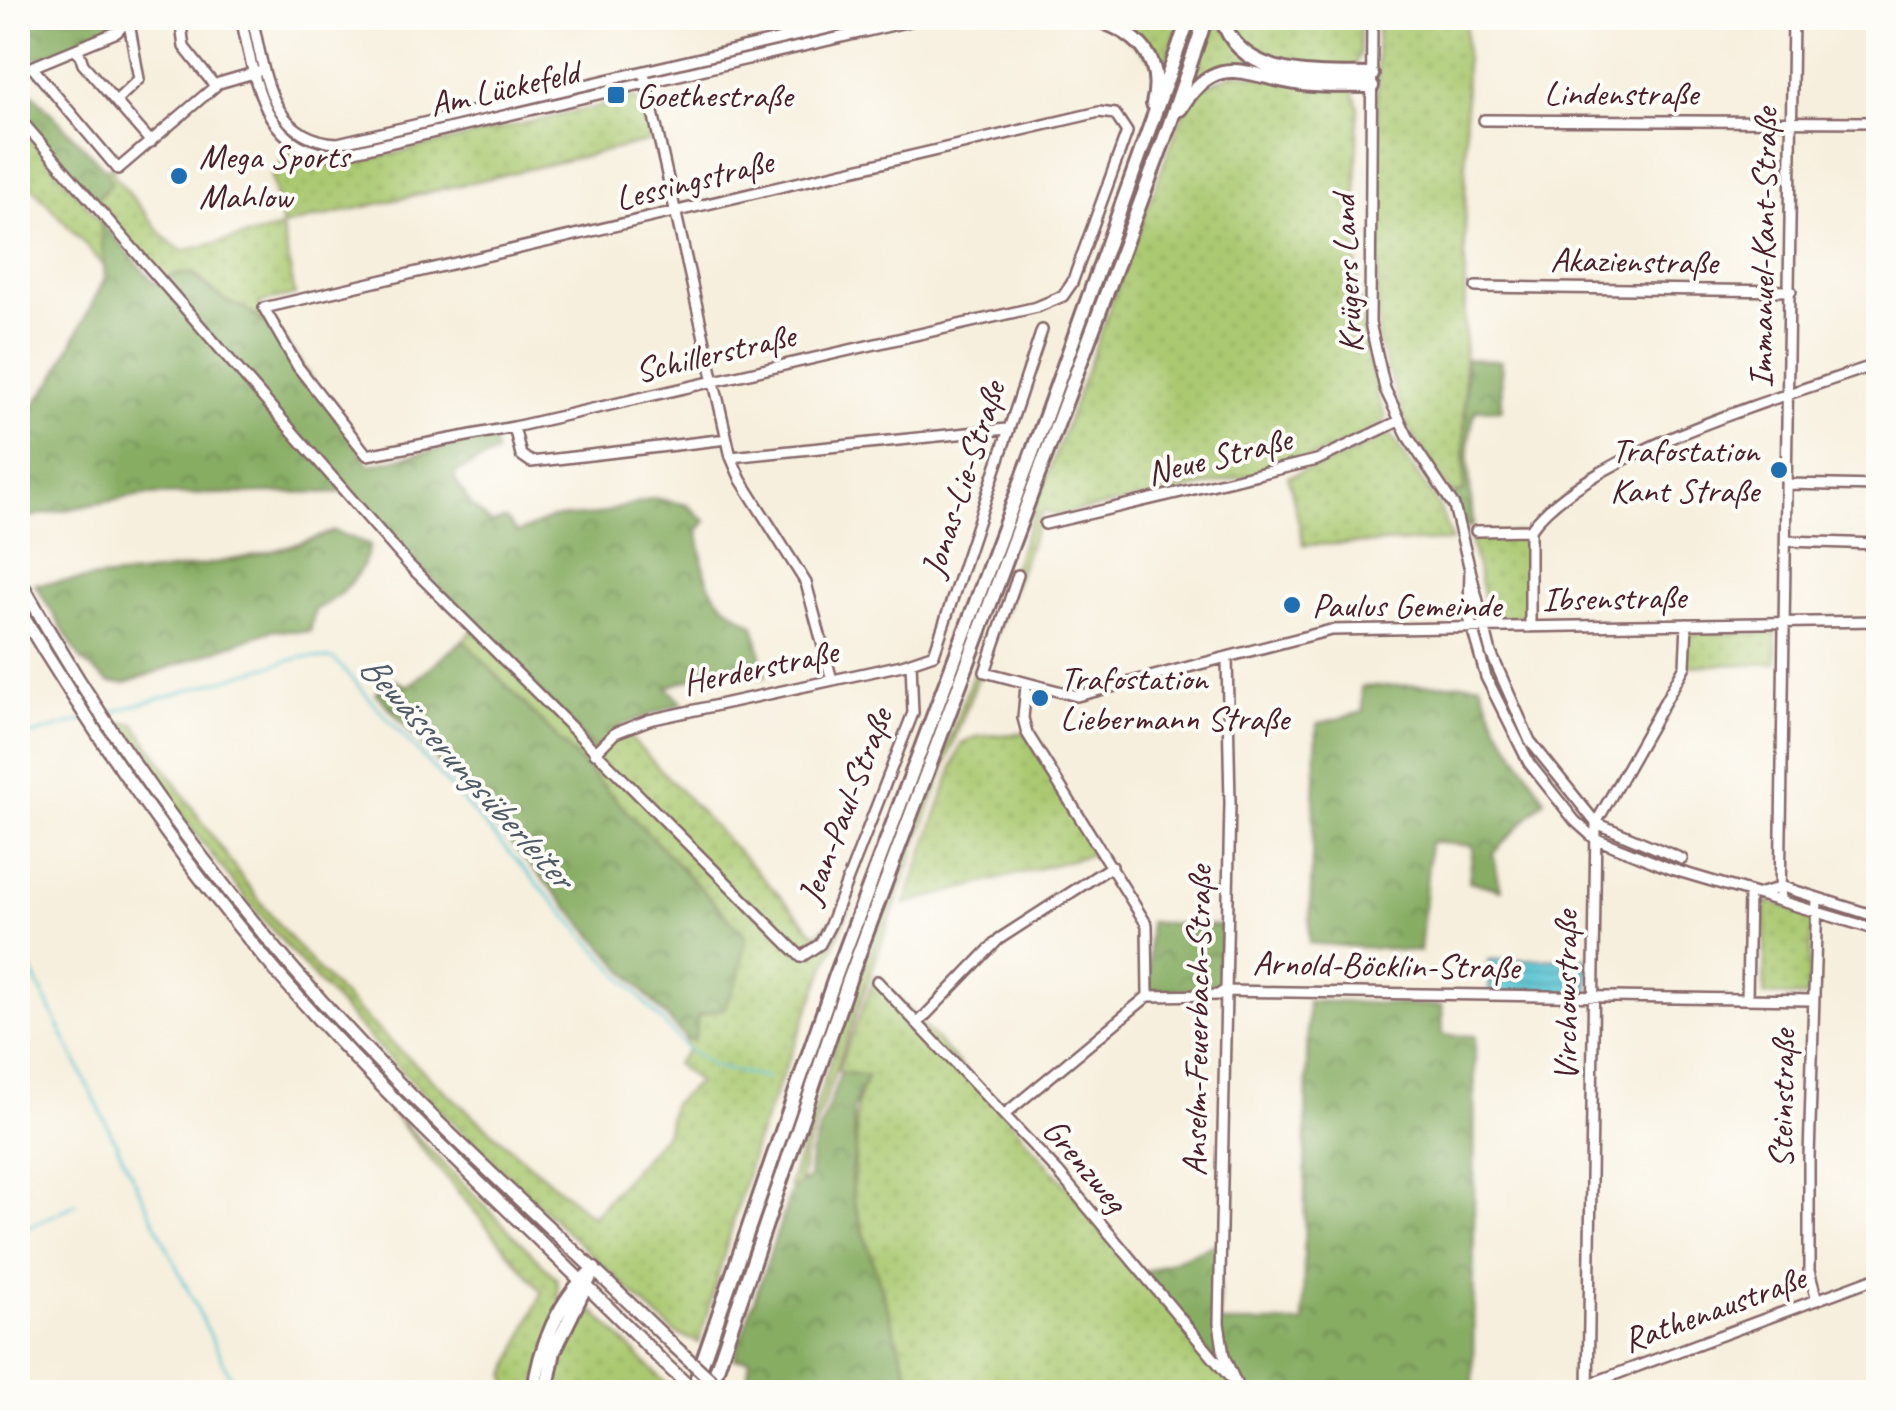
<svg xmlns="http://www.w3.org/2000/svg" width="1896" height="1410" font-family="Caveat,sans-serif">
<defs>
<pattern id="green-dots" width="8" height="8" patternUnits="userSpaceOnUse" patternTransform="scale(2.5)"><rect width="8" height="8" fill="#aac971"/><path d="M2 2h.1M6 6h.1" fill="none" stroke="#94ac62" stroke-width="1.8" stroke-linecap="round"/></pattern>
<pattern id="forest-crowns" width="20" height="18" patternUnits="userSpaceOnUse" patternTransform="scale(2.5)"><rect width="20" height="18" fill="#87ad63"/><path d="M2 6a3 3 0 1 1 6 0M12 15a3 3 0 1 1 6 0" fill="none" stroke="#708c52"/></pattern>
<pattern id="water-rules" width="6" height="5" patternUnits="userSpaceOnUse" patternTransform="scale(2.5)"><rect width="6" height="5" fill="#5ac5d4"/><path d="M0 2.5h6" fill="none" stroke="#4c9fac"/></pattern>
</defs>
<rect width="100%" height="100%" fill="#fdfcf7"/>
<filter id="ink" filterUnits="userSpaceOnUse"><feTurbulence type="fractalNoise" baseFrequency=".01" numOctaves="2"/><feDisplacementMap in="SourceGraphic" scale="20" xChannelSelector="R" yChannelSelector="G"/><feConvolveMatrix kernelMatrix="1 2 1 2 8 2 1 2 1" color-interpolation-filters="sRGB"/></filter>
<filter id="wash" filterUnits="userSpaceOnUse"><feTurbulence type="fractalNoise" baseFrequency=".0048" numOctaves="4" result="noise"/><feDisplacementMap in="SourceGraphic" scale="40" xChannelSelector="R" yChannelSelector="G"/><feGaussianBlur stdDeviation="2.25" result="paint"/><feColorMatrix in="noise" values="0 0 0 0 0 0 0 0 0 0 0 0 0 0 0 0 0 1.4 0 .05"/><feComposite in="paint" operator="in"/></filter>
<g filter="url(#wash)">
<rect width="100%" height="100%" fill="#f7efdd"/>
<!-- green -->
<path fill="url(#green-dots)" stroke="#7a744e" stroke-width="2.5" d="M1104 18 1140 23 1181 18 1160 80 1158 65Z
M1213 18H1218L1220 26 1285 77C1242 63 1231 62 1190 85Z
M1226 18H1360V54L1353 70C1299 72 1255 67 1226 18Z
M1377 18H1466L1464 492 1453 495 1405 422 1378 341Z
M1235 73 1353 90 1358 106C1357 212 1347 319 1386 419 1331 469 1134 500 1056 515L1043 511 958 730 805 1155 800 1184 792 1189 789 1186 843 1023 1180 120 1198 89Z
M634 98 640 104 650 141 282 226 271 175 288 152 312 163 349 164Z
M18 125 100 220 107 269 24 178Z
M113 165 114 175 166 239 182 251 282 228 295 295 259 303 266 323 222 299 194 273 163 279 95 201 111 183 106 170Z
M1390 434 1439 506 1452 541 1304 545 1288 476 1338 460Z
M1523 533 1528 536 1526 617 1504 618 1487 611 1469 534Z
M475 628 595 752 619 726 817 935 851 902 755 1145 699 1343 675 1333C473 1144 268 959 119 723L135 724C194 809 250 898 321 973 405 1061 500 1138 592 1217L667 1131 672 1104 698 1082 676 1064 687 1050 684 1037 693 1041 698 1016 746 936 463 640Z
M1687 633H1776V663L1685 666Z
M1025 732 1097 853 905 904 961 744C977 731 1004 738 1025 732Z
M1766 901 1812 914 1808 997 1764 995Z
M876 975 1005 1114 1242 1392H914L853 1199C852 1181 855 1167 856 1149 858 1111 850 1116 867 1076L837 1071Z
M381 1100 557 1279 560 1300 578 1317 594 1311 674 1392H509L506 1375 542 1292Z"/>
<!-- forest -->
<path fill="url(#forest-crowns)" stroke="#686647" stroke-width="2.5" d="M18 18H121L84 43 19 64 25 86 106 170 111 183 95 201 18 110Z
M100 220 154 283C199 263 189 278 223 299 230 304 239 305 246 309 257 316 259 322 273 324L370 465 492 437 496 453 457 472 454 478 471 505 491 523 505 519 517 533 552 518 596 515 654 498 687 505 706 521 698 531C706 587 705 594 754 625L766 677 716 670 667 687 682 703 620 726 596 751 349 492 142 495 18 519V426L54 379 105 278Z
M1466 359 1501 361 1502 409 1476 410C1463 445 1471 489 1473 526L1467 528 1453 495 1464 491Z
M334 531 370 545C363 575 342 597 315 610L310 632 273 630 126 683H110L82 661 35 584C128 576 249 566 334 531Z
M463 640 746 936 738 979 724 1008 698 1016 694 1041 684 1037 376 693 391 679 408 686Z
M1480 683 1497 725 1545 799 1493 854 1501 890 1469 881 1473 846 1430 842 1420 952 1309 943 1317 724 1363 712 1361 687Z
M1149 922 1221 926 1220 988 1149 991Z
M1308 1001 1442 1006 1443 1035 1475 1036 1473 1392H1242L1139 1274 1219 1243V1323H1303Z
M841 1072 867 1076 852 1111 856 1148 851 1172 853 1199 914 1392H762L768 1388 748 1373 750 1359H734L792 1189 809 1178 811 1154Z"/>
<!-- water -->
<path fill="url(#water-rules)" stroke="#527280" stroke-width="2.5" d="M1588 958 1589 995 1490 994 1488 960Z"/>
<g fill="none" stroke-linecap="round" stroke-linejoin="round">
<!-- stream -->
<path stroke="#5ac5d4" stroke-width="2.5" d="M105 714 302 657 334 659 688 1050 716 1067 767 1078
M18 739 83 720
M18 943 238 1392
M18 1233 76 1204"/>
</g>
</g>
<g filter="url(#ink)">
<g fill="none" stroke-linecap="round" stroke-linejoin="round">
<!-- minor casing -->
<g stroke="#876869" stroke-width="14">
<path id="minor" d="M130 18 117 32 32 67 118 169 219 83 257 72
M180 18 184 47 215 86
M241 18C255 77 261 152 337 155L923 18
M252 18C265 72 269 140 338 143L871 18
M1372 18 1370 323 1385 389 1408 437 1454 506 1491 653 1530 741 1596 823 1682 859
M78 49 83 64 151 142
M645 77 731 457 741 480 806 583 832 680
M116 101 139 79 129 23
M1099 112 1115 114 1127 132 1072 283 1063 296 1037 307 514 427 367 455 298 367 264 308Z
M18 117 409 565 801 957 820 944 830 925 913 713 911 662
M1484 120 1878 122
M1476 287 1791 291
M514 427 521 455 531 462 727 439
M731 457 1007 429
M1787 484 1878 486
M1045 524 1317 460 1399 421
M1476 531 1530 530
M1787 541 1878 544
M1470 568 1469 617 1486 677 1529 763 1575 821 1594 838 1671 869 1878 930
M1018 575 985 672 1077 696 1331 630 1878 621
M1530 627V530C1586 452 1786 396 1878 364
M1227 657 1230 803 1219 1323 1224 1356 1236 1383
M1026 686 1023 718 1027 733 1147 925 1148 996
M595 753 615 733 649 720 902 665 934 654 1042 330
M1761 893 1783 887 1878 917
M1780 900 1793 18
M877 981 1058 1172 1242 1392
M1747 999 1749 892
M918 1023 999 939 1112 866
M1005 1114 1148 996 1218 995 1224 991 1810 1000
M1817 1300 1809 1271V1157L1817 898
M1568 1392 1878 1277
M1588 1392 1596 823 1685 666 1687 624"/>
</g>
<!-- major casing -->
<g stroke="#876869" stroke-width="16">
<path id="major" d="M18 577C120 760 247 928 394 1078 484 1170 581 1255 673 1345
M18 608C106 755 204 895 321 1022 430 1141 551 1248 664 1363"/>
</g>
<!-- highway casing -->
<g stroke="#876869" stroke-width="18">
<path id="highway" d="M1091 18C1134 31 1165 55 1153 104
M1222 18C1240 81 1320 74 1372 75
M1180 109C1218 48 1246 77 1302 84 1325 87 1348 85 1372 86
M534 1392C539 1347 559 1299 594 1269
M546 1392 554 1351 591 1275
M692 1392 836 975 1044 421 1189 18
M709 1392 849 980 1168 129 1206 18"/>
</g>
<!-- minor -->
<use href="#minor" stroke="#fff" stroke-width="9"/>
<!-- major -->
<use href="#major" stroke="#fff" stroke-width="11"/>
<!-- highway -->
<use href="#highway" stroke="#fff" stroke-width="12"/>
<!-- major-bridge casing -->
<g stroke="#876869" stroke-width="16" stroke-linecap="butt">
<path id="major-bridge" d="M673 1345 724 1392
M664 1363 695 1392"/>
</g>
<!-- major-bridge -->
<use href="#major-bridge" stroke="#fff" stroke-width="11"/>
</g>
</g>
<!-- markers -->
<g fill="#1f6fb2" stroke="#fdfcf7" stroke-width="4">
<rect x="606" y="85" width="20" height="20" rx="5"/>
<circle cx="179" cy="176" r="10"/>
<circle cx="1779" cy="470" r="10"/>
<circle cx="1292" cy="605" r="10"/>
<circle cx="1040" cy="698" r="10"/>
</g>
<g text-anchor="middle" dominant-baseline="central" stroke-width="8" stroke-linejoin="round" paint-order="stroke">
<!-- street labels -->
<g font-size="35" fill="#4a1f2b" stroke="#fdfcf7">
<text transform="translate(504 88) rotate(-13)">Am Lückefeld</text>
<text x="1621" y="93">Lindenstraße</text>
<text transform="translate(694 180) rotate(-14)">Lessingstraße</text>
<text transform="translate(1763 248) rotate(-89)">Immanuel-Kant-Straße</text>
<text transform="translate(1634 261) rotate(1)">Akazienstraße</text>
<text transform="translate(1347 274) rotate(-93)">Krügers Land</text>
<text transform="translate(715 353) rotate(-13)">Schillerstraße</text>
<text transform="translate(1219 456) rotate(-14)">Neue Straße</text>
<text transform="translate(963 479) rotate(-72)">Jonas-Lie-Straße</text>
<text transform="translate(1614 598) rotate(-1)">Ibsenstraße</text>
<text transform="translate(760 667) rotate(-12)">Herderstraße</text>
<text transform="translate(845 806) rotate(-69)">Jean-Paul-Straße</text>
<text transform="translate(1386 965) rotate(1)">Arnold-Böcklin-Straße</text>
<text transform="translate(1565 996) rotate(-90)">Virchowstraße</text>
<text transform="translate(1197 1021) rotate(-89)">Anselm-Feuerbach-Straße</text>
<text transform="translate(1782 1099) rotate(-89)">Steinstraße</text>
<text transform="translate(1085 1165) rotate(50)">Grenzweg</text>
<text transform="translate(1714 1309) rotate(-20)">Rathenaustraße</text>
</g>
<!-- poi labels -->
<g font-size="35" fill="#4a1f2b" stroke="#fdfcf7" text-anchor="start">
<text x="636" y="95">Goethestraße</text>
<text x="199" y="156">Mega Sports<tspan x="199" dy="40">Mahlow</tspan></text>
<text x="1759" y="450" text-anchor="end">Trafostation<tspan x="1759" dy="40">Kant Straße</tspan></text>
<text x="1312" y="605">Paulus Gemeinde</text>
<text x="1060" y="678">Trafostation<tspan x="1060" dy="40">Liebermann Straße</tspan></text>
</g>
<!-- water labels -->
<g font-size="38" font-style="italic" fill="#505966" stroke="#fdfcf7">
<text transform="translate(467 771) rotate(48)">Bewässerungsüberleiter</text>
</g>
</g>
<!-- margin -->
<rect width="1896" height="1410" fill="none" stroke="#fdfcf7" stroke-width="60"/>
</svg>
